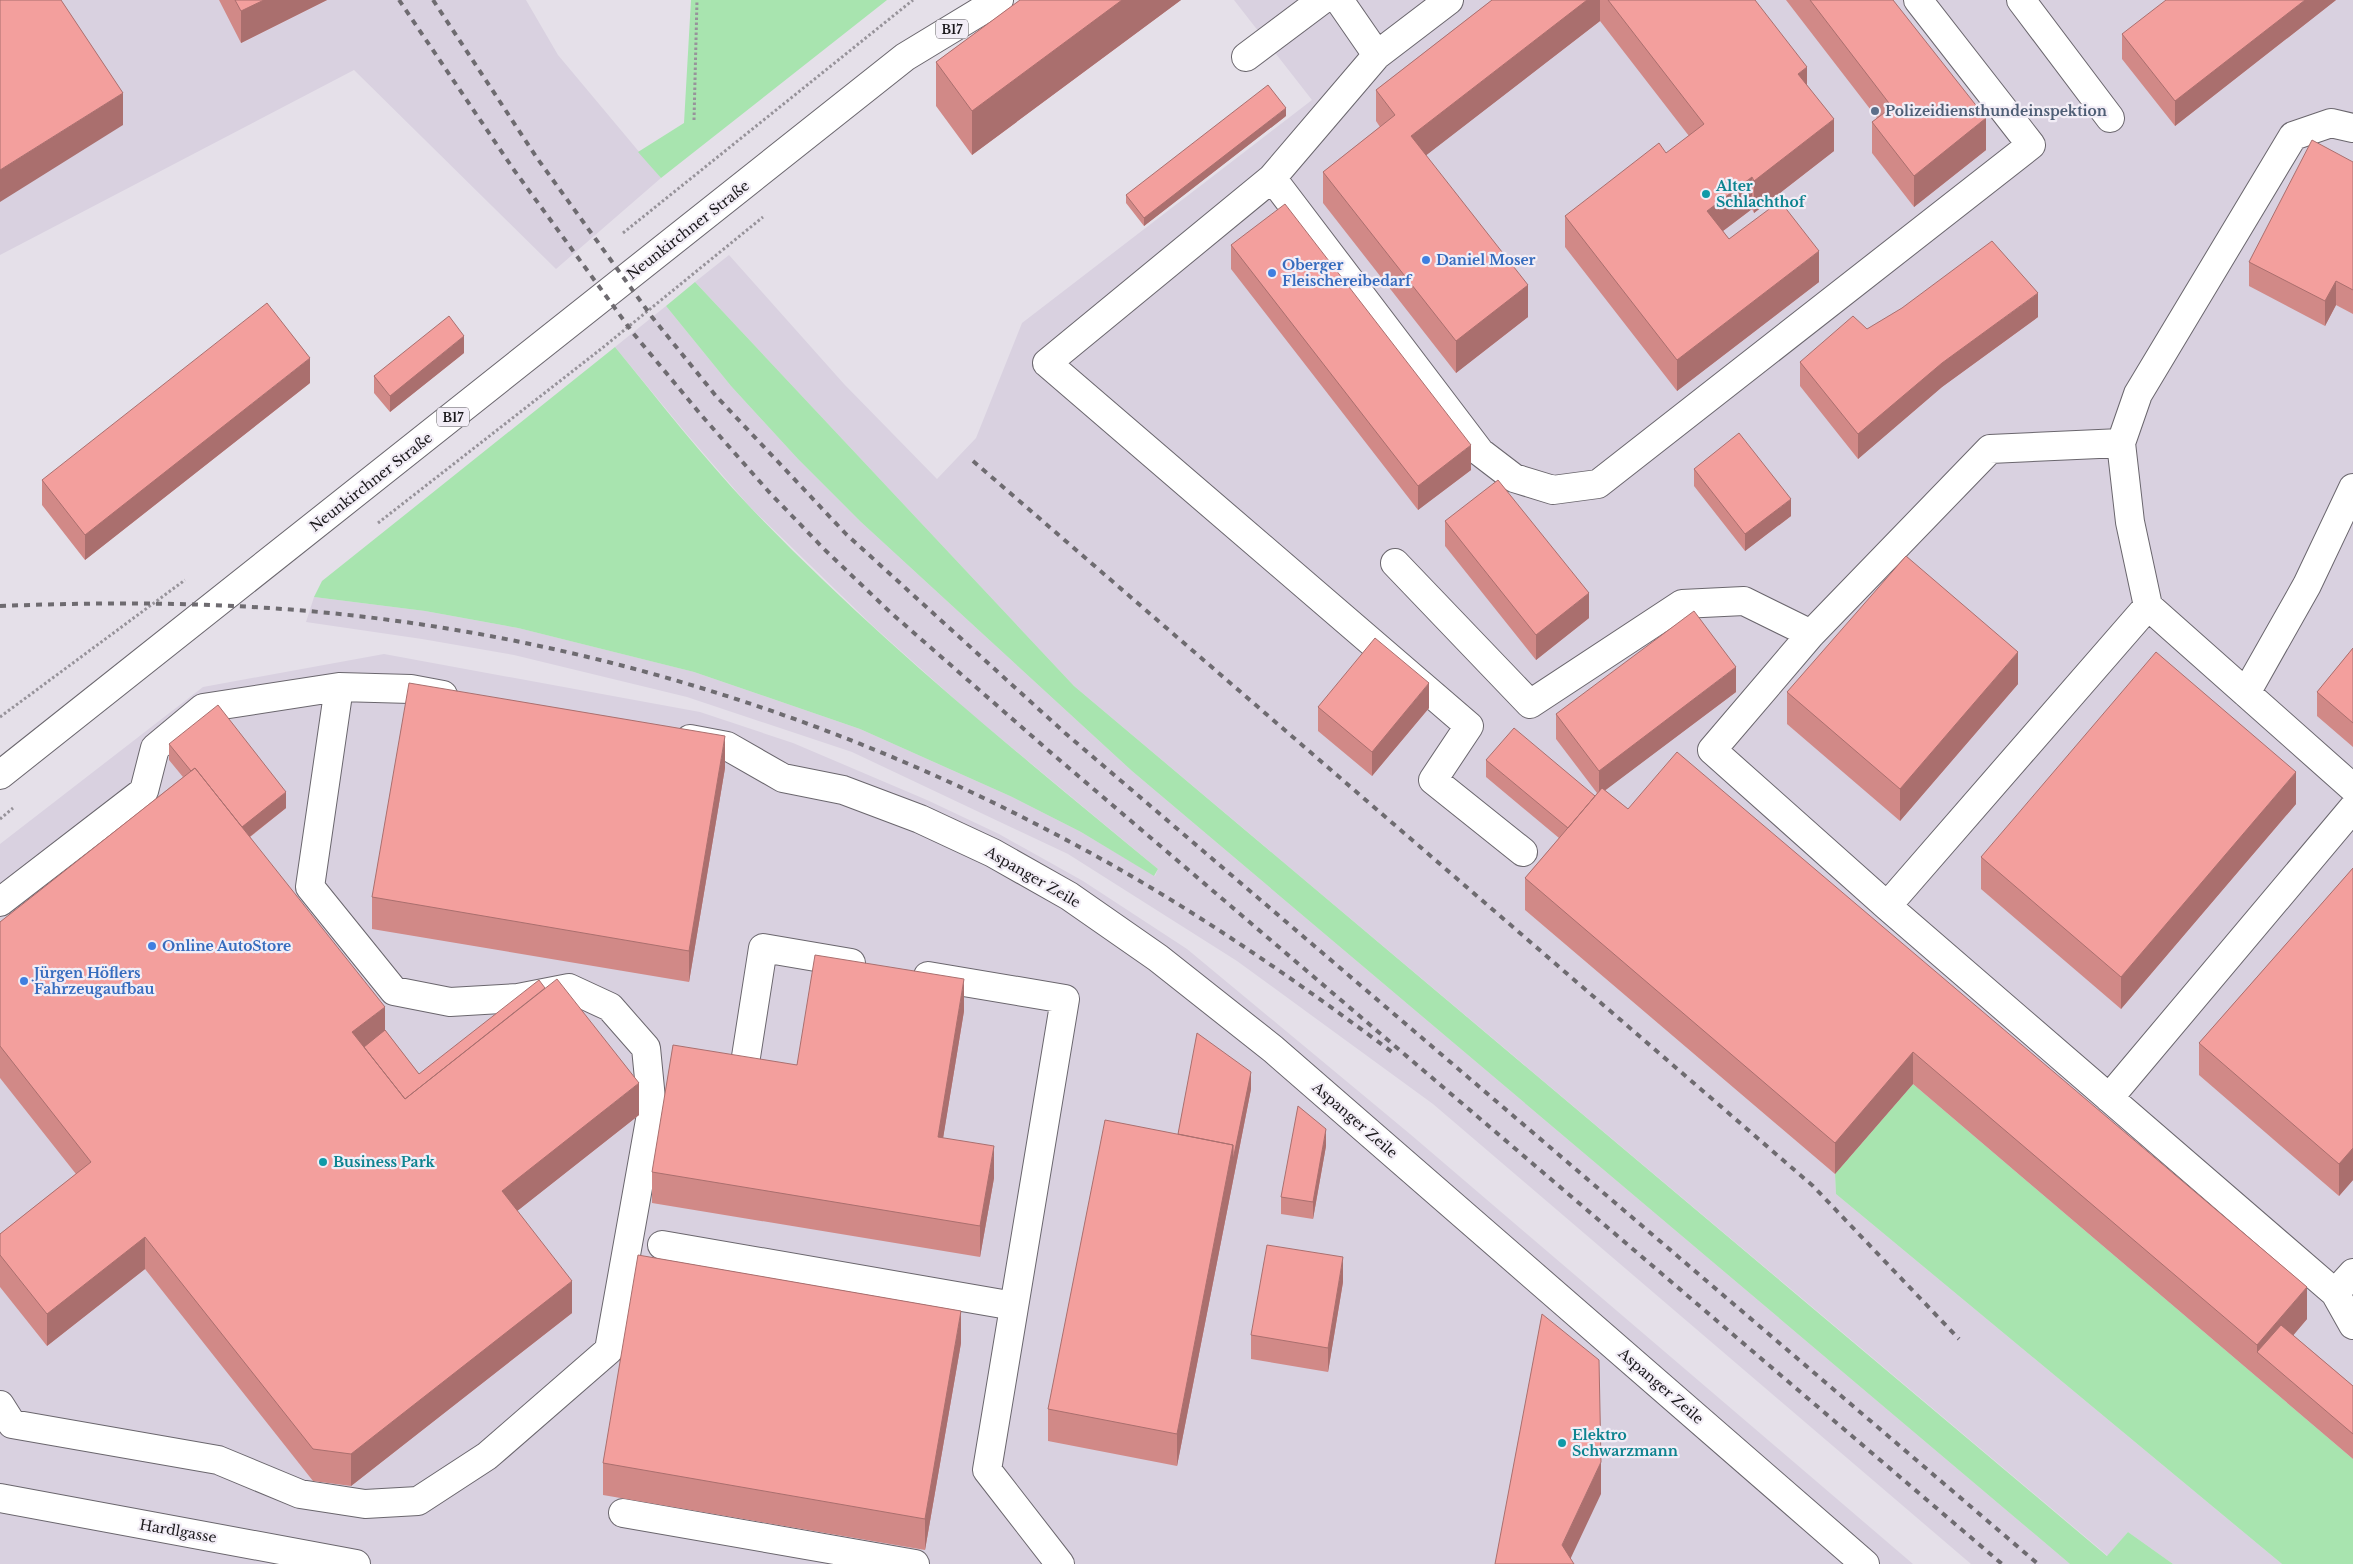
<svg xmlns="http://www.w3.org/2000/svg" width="2353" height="1564" font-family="'Libre Baskerville',serif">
<rect width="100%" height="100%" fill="#e5e0e9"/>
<!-- built -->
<path fill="#d9d1e0" d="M0 0H526L558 55 661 178 556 269 354 70 0 255Z
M1234 0H2353V1459L1913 1084 1525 910 1835 1174 1836 1194 2282 1564H2173L2128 1532 2108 1556 1074 686 695 282 729 255 844 384 937 479 976 438 1022 323 1312 100Z
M666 306 731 386 798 459 861 522 1132 771 2070 1564H1971L1433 1104 1237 961 1068 854 852 752 687 697 514 655 422 639 306 622 314 597 425 611 518 628 694 672 860 729 1010 796 1081 832 1155 876 1158 869 969 712 874 627 750 507 685 432 615 347Z
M384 654 700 712 793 743 927 800 999 834 1083 881 1187 949 1410 1134 1913 1564H0V844L203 687Z"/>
<!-- green -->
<path fill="#a8e4af" d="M691 0H887L661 178 638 152 684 123Z
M695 282 1074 686 2107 1556 2128 1532 2173 1564H2070L1132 771 861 522 798 459 731 386 666 306Z
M615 347C659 401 702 456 750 507 875 638 1019 754 1158 869L1154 876 1081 832 1010 796 860 729 694 672 518 628 425 611 314 597 322 581Z
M1913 1084 2353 1459V1564H2282L1836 1194 1835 1174Z"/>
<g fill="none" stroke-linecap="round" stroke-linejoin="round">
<!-- minor casing -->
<g stroke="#6a666d" stroke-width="30">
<path id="minor" d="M1339 0 1377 55
M1449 0 1377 55 1272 178 1047 363 1469 726 1433 780 1523 852
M2021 0 2110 118
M1246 57 1322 0
M1272 178 1480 452 1514 478 1553 490 1598 484 2031 145 1918 0
M2121 443 1990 449 1811 634 1712 750 1887 906 2335 1293 2353 1325
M1395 563 1530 704 1682 604 1744 601 1811 634
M2148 606 2130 522 2121 443 2138 394 2293 136 2331 123 2353 128
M2246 693 2307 585 2353 488
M690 739 727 746 783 778 843 790 920 819 993 853 1069 896 1158 958 1273 1049 1865 1564
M0 902 144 791 155 748 203 708 339 687 411 689 443 695
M1887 906 2148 606 2353 788
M928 976 1065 999 987 1470 1060 1564
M743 1076 763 948 851 963
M2109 1098 2353 808
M662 1245 1014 1306
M2335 1293 2353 1273
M0 1405 12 1424 218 1460 300 1494 365 1504 418 1501 487 1456 609 1350 652 1109 646 1048 610 1007 569 988 518 998 450 1002 394 991 310 887 339 687
M0 1498 356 1564
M623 1513 915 1564"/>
</g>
<!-- major casing -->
<g stroke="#6a666d" stroke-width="30">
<path id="major" d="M0 775 905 57 999 0"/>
</g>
<!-- path -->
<path stroke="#97939a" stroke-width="3" stroke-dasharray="2.5 2.5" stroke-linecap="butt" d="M694 120 697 0
M623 233 913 0
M378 523 601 349 763 217
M0 717 185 580
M0 819 13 808"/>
<!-- minor -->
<use href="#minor" stroke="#fff" stroke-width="28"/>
<!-- major -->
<use href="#major" stroke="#fff" stroke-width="28"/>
<!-- rail -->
<path stroke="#6e6b70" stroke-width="4" stroke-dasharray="6 6" stroke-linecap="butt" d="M399 0 514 170 633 333 702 416 769 492 824 549 890 612 1049 751 2002 1564
M433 0 537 158 652 317 716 396 846 534 1065 733 2038 1564
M973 461 1813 1186 1959 1339
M0 606C103 602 205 602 308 611 573 634 837 716 1072 843 1185 903 1290 976 1392 1052"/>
</g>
<!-- wall -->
<path fill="#d18987" d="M219 0H327L241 43Z
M1020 0H1181L972 155 936 106V62Z
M1492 0H1755L1807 85 1834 151 1754 213 1752 209 1723 231 1729 239 1819 282 1677 391 1565 247V216L1666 153 1689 136 1600 21 1426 155 1528 317 1456 373 1323 203V172L1380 127 1376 121V90Z
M1786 0H1893L1986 150 1914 207 1872 153V122L1877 118Z
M2336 0 2175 126 2122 59V34Z
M1286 116 1144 226 1126 203V195Z
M2353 162V314L2336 305 2325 326 2249 286V262Z
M1231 245 1471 470 1418 510 1231 269Z
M2038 317 1942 387 1858 459 1800 386V362L1867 329Z
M464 353 390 412 374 393V376Z
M310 383 85 560 42 505V480Z
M1694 469 1791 516 1745 551 1694 486Z
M1445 521 1589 618 1536 660 1445 546Z
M2353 648V747L2317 716V692Z
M2018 684 1900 821 1787 724V692Z
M1736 692 1605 790 1628 809 2307 1319 2293 1335 2353 1386V1459L1913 1084 1835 1174 1525 910V878L1559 838 1486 777V760L1595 796 1597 793 1556 739V714Z
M1318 707 1429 708 1372 776 1318 731Z
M169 744 286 808 250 837 385 1030 419 1074 639 1115 517 1211 572 1313 351 1486 313 1481 145 1269 47 1346 0 1287V1234L76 1174 0 1078V922L183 777 169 760Z
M725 768 689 982 372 929V897Z
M2296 804 2121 1009 1981 889V857Z
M2353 868V1180L2339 1196 2199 1075V1043Z
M964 1011 943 1138 994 1178 980 1257 652 1203V1172L797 1065Z
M1251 1089 1177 1466 1048 1441V1409L1178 1134Z
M1326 1146 1313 1219 1281 1214V1197Z
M1343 1282 1328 1372 1251 1359V1335Z
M961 1343 925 1550 603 1495V1463Z"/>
<!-- shaded-wall -->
<path fill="#aa6f6e" d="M264 0H327L241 43V11Z
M1122 0H1181L972 155V111Z
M1587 0H1600V21L1411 167V136Z
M2305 0H2336L2175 126V101Z
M1807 67V99L1798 74Z
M123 93V125L0 202V170Z
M1286 108V116L1144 226V218Z
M1986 118V150L1914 207V176Z
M1834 119V151L1754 213V181Z
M1752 177V209L1707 243V211Z
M1819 251V282L1677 391V360Z
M2336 281V305L2325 326V301Z
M1528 285V317L1456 373V341Z
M2038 293V317L1942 387 1858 459V434L1942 363Z
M464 336V353L390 412V396Z
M310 358V383L85 560V535Z
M1471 445V470L1418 510V486Z
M1791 499V516L1745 551V534Z
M1589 593V618L1536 660V635Z
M2018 652V684L1900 821V789Z
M1736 667V692L1599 795V771Z
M1429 683V708L1372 776V752Z
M725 736V768L689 982V951Z
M2296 772V804L2121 1009V977Z
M286 792V808L238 846V830Z
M964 979V1011L938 1169V1137Z
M385 1007V1038L356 1061 352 1032Z
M1913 1052V1084L1835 1174V1143Z
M1251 1072V1089L1177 1466V1434L1233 1145Z
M639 1083V1115L502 1223V1191Z
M1326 1129V1146L1313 1219V1202Z
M994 1146V1178L980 1257V1226Z
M2353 1148V1180L2339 1196V1164Z
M145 1237V1269L47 1346V1314Z
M1343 1257V1282L1328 1372V1348Z
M572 1281V1313L351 1486V1454Z
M2307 1287V1319L2270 1363 2257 1352V1345Z
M961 1311V1343L925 1550V1519Z
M1601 1462V1494L1568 1564 1562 1545Z"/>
<!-- building -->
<path fill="#f39f9d" stroke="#aa6f6e" d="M0 0H61L123 93 0 170Z
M235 0H264L241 11Z
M1020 0H1122L972 111 936 62Z
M1492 0H1587L1411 136 1528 285 1456 341 1323 172 1395 115 1376 90Z
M1608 0H1755L1807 67 1798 74 1834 119 1754 181 1752 177 1707 211 1729 239 1780 201 1819 251 1677 360 1565 216 1659 143 1666 153 1704 124Z
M1810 0H1893L1986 118 1914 176 1872 122 1892 107Z
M2166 0H2305L2175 101 2122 34Z
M1268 85 1286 108 1144 218 1126 195Z
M2312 140 2353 162V290L2336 281 2325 301 2249 262Z
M1285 204 1471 445 1418 486 1231 245Z
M1992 241 2038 293 1942 363 1858 434 1800 362 1853 316 1867 329 1902 308Z
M267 303 310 358 85 535 42 480Z
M449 316 464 336 390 396 374 376Z
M1739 433 1791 499 1745 534 1694 469Z
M1498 480 1589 593 1536 635 1445 521Z
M1906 556 2018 652 1900 789 1787 692Z
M1694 611 1736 667 1599 771 1556 714Z
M1375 638 1429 683 1372 752 1318 707Z
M2353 648V723L2317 692Z
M2156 652 2296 772 2121 977 1981 857Z
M409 683 725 736 689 951 372 897Z
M218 705 286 792 242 827 195 768 191 771 169 744Z
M1514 728 1595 796 1568 828 1486 760Z
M1677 752 2307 1287 2257 1345 1913 1052 1835 1143 1525 878 1602 788 1628 809Z
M195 768 385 1007 352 1032 405 1099 557 979 639 1083 502 1191 572 1281 351 1454 313 1449 145 1237 47 1314 0 1255V1234L91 1162 0 1046V922Z
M2353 868V1148L2339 1164 2199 1043Z
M815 955 964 979 938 1137 994 1146 980 1226 652 1172 673 1045 797 1065Z
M539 980 545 988 405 1099 364 1047 385 1030 419 1074Z
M1197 1033 1251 1072 1233 1160V1145L1178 1134Z
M1298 1106 1326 1129 1313 1202 1281 1197Z
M1105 1120 1233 1145 1177 1434 1048 1409Z
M1267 1245 1343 1257 1328 1348 1251 1335Z
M638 1255 961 1311 925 1519 603 1463Z
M1542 1314 1599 1360 1601 1462 1562 1545 1574 1564H1495Z
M2281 1325 2353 1386V1434L2257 1352Z"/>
<!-- markers -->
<circle fill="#5c6f8a" stroke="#f2edf6" stroke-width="2" cx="1875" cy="111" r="5"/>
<g fill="#0f9aa8" stroke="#f2edf6" stroke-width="2">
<circle cx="1706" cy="194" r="5"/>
<circle cx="323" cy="1162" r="5"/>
<circle cx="1562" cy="1443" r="5"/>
</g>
<g fill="#3f7fe0" stroke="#f2edf6" stroke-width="2">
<circle cx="1426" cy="260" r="5"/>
<circle cx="1272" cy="273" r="5"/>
<circle cx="152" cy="946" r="5"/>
<circle cx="24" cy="981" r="5"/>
</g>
<g text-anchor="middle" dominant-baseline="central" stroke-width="4.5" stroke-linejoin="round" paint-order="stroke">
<!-- shield labels -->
<g fill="#f2edf6" stroke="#5b585d" stroke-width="1">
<rect x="936" y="19.5" width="32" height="19" rx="4"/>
<rect x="437" y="407.5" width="32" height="19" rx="4"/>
</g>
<g font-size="12" font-weight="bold" fill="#1a181b">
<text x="952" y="29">B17</text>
<text x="453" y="417">B17</text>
</g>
<!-- service labels -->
<g font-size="14" font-weight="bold" fill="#4e5e75" stroke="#f2edf6" text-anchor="start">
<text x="1885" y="111">Polizeidiensthundeinspektion</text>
</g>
<!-- culture labels -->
<g font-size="14" font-weight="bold" fill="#0d838f" stroke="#f2edf6" text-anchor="start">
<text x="1716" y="186">Alter<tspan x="1716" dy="16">Schlachthof</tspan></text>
<text x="333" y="1162">Business Park</text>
<text x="1572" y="1435">Elektro<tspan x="1572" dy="16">Schwarzmann</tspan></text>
</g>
<!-- street labels -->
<g font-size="14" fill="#1a181b" stroke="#f2edf6">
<text transform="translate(688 230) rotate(-38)">Neunkirchner Straße</text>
<text transform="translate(371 482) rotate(-38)">Neunkirchner Straße</text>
<text transform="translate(1033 877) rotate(30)">Aspanger Zeile</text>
<text transform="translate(1355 1120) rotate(41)">Aspanger Zeile</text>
<text transform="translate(1661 1386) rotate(41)">Aspanger Zeile</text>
<text transform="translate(178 1531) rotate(10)">Hardlgasse</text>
</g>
<!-- shop labels -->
<g font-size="14" font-weight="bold" fill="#366cbe" stroke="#f2edf6" text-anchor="start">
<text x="1436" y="260">Daniel Moser</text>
<text x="1282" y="265">Oberger<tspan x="1282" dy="16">Fleischereibedarf</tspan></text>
<text x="162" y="946">Online AutoStore</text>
<text x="34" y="973">Jürgen Höflers<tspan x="34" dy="16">Fahrzeugaufbau</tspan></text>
</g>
</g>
</svg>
